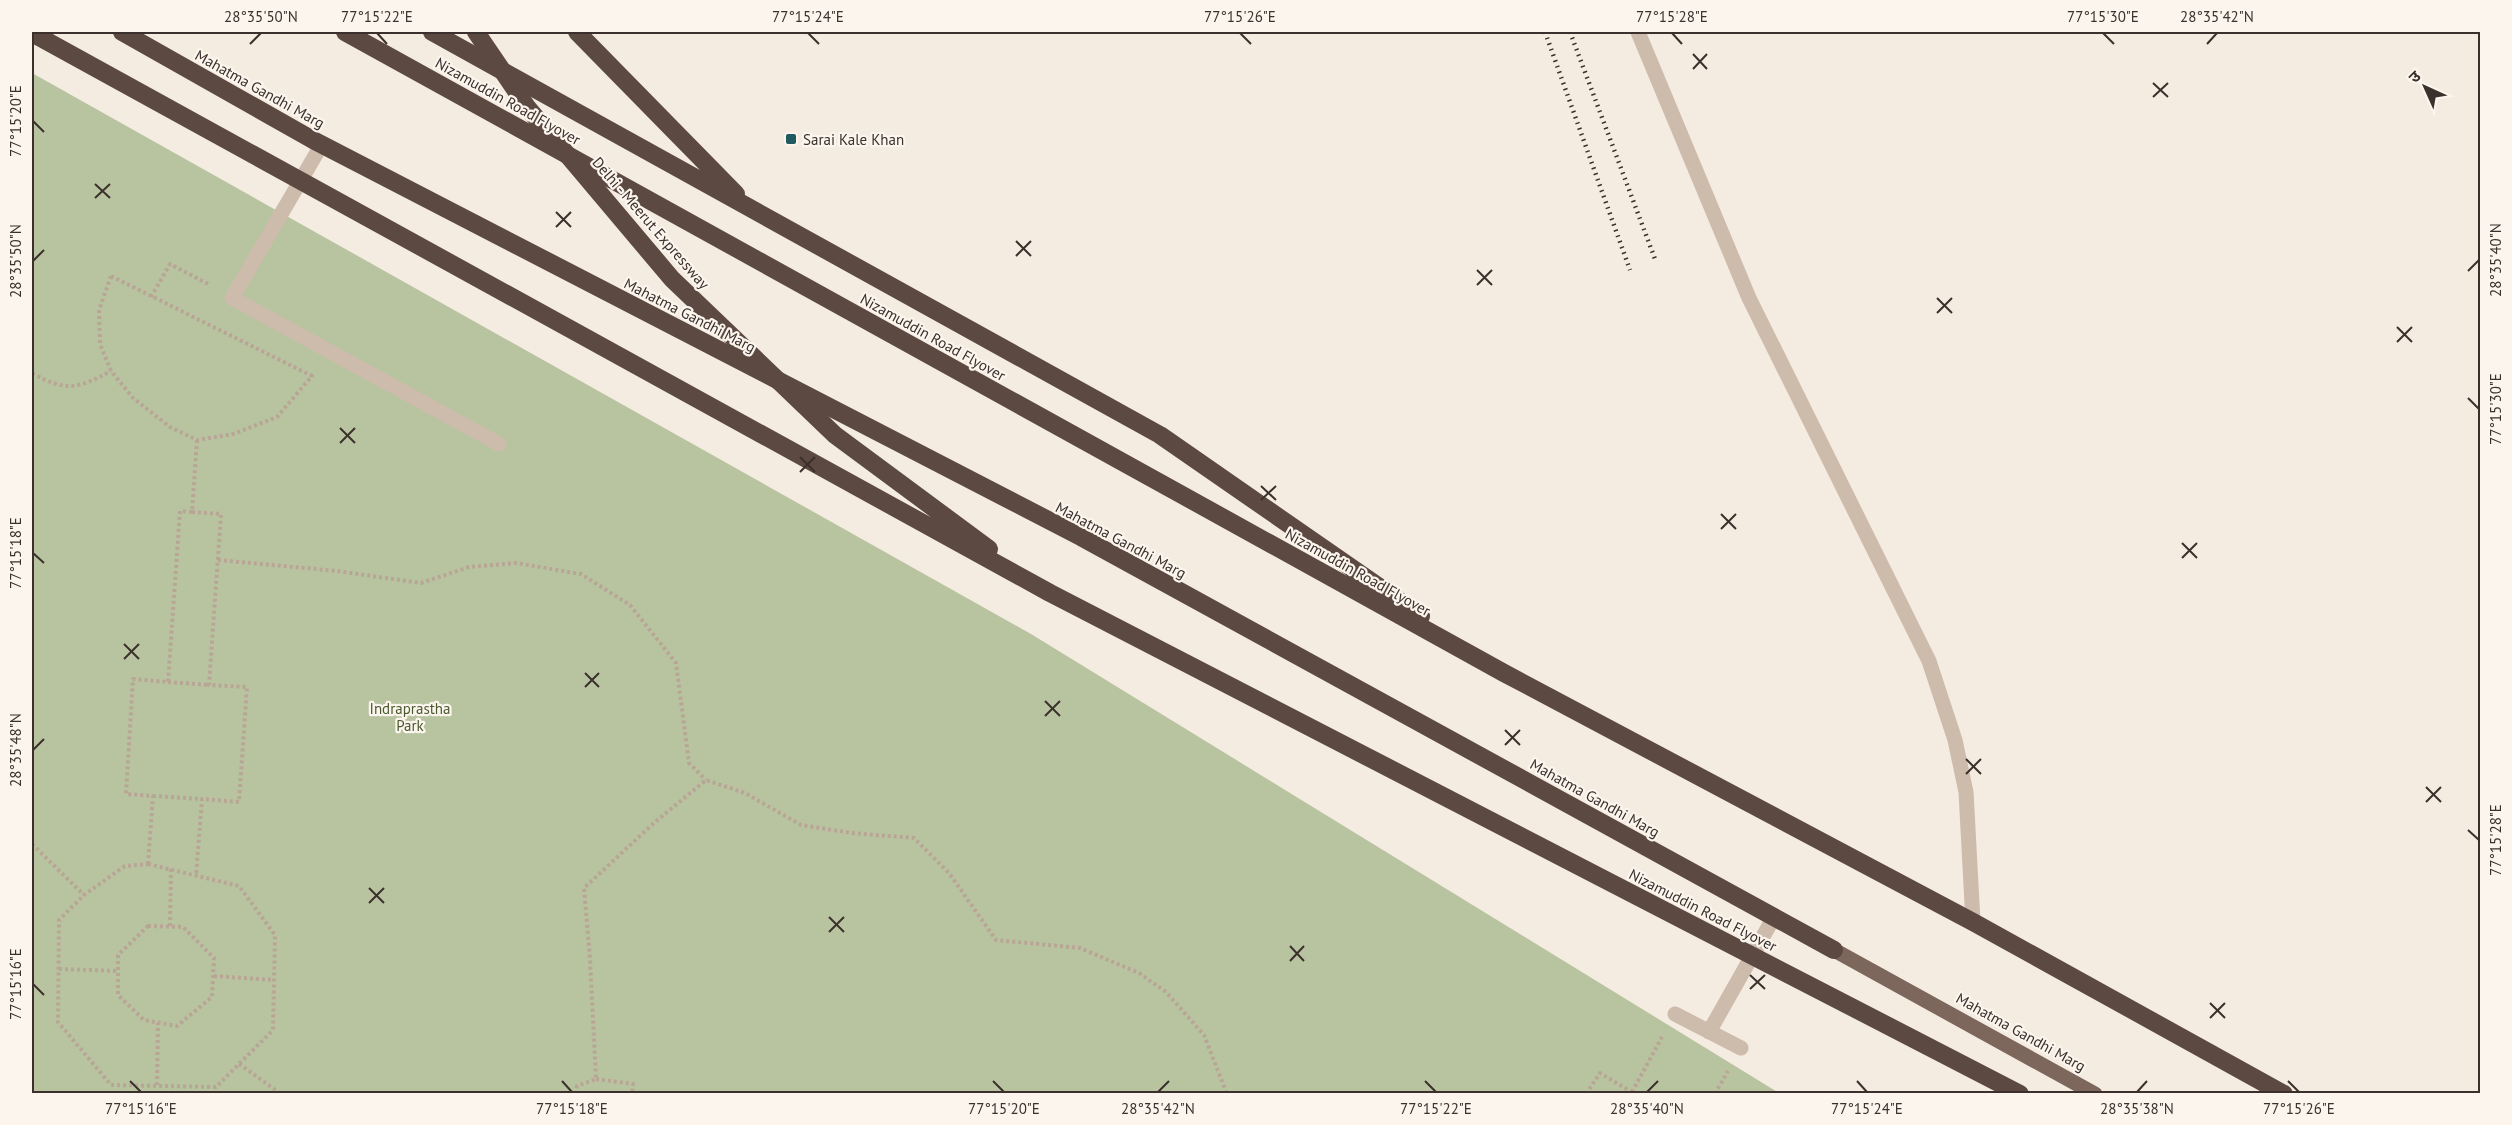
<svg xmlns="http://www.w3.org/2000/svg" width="2512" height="1125" font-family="'PT Sans','Noto Sans Devanagari',sans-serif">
<rect width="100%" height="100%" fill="#f4ebe1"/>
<!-- green -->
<path fill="#b8c4a0" d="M32 73 1031 634 1779 1093H32Z"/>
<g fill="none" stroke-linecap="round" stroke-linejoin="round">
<!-- path -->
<path stroke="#b9a596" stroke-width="4" stroke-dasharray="3 3" stroke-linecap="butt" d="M111 276 312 376 277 417 233 434 197 440 170 427 133 398 111 371 100 344 99 310Z
M151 297 170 264 210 285
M32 373C66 392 77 389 111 371
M192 512 221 514 209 685 247 687 239 802 202 799 196 875
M218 560 337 571 421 583 469 567 516 563 581 574 630 605 676 663 689 763 706 780
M168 682 209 685
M153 796 202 799
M32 844 84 895
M148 864 239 886 275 935 273 1030 216 1087 111 1085 58 1022 59 920 84 895 125 866Z
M148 864 153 796 126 794 133 679 168 682 180 511 192 512 197 440
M148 926 183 927 214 958 212 997 177 1026 144 1020 118 995V955Z
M170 926 171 869
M59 969 118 971
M214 976 274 980
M239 1064 281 1094
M596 1079 633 1084 632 1094
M157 1085 158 1023
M1632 1092 1662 1037
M575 1094 577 1086 596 1079 590 959 584 888 655 822 706 780 745 793 801 825 852 833 914 838 949 873 996 940 1080 948 1139 973 1166 992 1204 1035 1227 1094
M1586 1094 1600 1073 1635 1094
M1715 1094 1728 1071"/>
<!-- lane -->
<path stroke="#cdbbac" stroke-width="15" d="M322 144 232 298 499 444
M1675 1014 1741 1048
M1709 1032 1774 917"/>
<!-- street -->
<path stroke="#cdbbac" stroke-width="15" d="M1638 32 1749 298 1929 661 1955 740 1966 792 1973 922"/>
<!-- primary -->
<path stroke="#7d675c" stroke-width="15" d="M1834 950 2095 1094"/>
<!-- highway -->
<path stroke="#5c4a42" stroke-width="18" d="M122 32 313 140 1081 537 1834 950
M345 32 1504 673 1973 922 2284 1094
M432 32 1160 435 1421 616
M577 32 736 194"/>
<!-- rail -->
<path stroke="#3b302b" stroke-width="4.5" stroke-dasharray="1.5 4.5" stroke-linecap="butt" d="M1545 32 1630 270
M1570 32 1655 259"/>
<!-- highway-bridge -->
<path stroke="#5c4a42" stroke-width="18" d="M476 32 527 107 672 279 835 435 989 549
M32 33 1050 593 2020 1094"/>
</g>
<!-- ticks -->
<path fill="none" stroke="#3b302b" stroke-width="2" d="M377 33 387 44M808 33 819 44M1240 33 1251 44M1672 33 1682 44M2103 33 2114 44M250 44 261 33M2207 44 2217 33M1693 54 1707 69M1693 69 1707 54M2153 83 2168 97M2153 97 2168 83M33 121 44 132M95 184 110 198M95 198 110 184M556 212 571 227M556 227 571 212M1016 241 1031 256M1016 256 1031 241M33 261 44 250M1477 270 1492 285M2468 271 2479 260M1477 285 1492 270M1937 298 1952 313M1937 313 1952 298M2397 327 2412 342M2397 342 2412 327M2468 398 2479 409M340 428 355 443M340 443 355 428M800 457 815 472M800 472 815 457M1261 486 1276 500M1261 500 1276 486M1721 514 1736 529M1721 529 1736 514M2182 543 2197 558M33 553 44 563M2182 558 2197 543M124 644 139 659M124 659 139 644M585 673 599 687M585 687 599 673M1045 701 1060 716M1045 716 1060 701M1505 730 1520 745M1505 745 1520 730M33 750 44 739M1966 759 1981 774M1966 774 1981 759M2426 787 2441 802M2426 802 2441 787M2468 830 2479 840M369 888 384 903M369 903 384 888M829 917 844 932M829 932 844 917M1290 946 1304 961M1290 961 1304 946M1750 975 1765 989M33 984 44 995M1750 989 1765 975M2210 1003 2225 1018M2210 1018 2225 1003M130 1081 141 1092M562 1081 572 1092M993 1081 1004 1092M1425 1081 1436 1092M1857 1081 1867 1092M2288 1081 2299 1092M1158 1092 1169 1081M1647 1092 1658 1081M2137 1092 2147 1081"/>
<!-- markers -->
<rect fill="#1f5a5e" stroke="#fbf5ee" stroke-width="2" x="785" y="133" width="12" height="12" rx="3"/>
<g text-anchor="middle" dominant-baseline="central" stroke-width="4.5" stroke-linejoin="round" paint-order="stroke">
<!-- street labels -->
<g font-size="15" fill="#3b302b" stroke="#fbf5ee">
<text transform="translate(260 89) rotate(29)">Mahatma Gandhi Marg</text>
<text transform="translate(508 101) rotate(29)">Nizamuddin Road Flyover</text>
<text transform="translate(651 223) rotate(49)">Delhi - Meerut Expressway</text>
<text transform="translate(690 315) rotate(27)">Mahatma Gandhi Marg</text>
<text transform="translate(933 337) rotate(29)">Nizamuddin Road Flyover</text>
<text transform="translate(1121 540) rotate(28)">Mahatma Gandhi Marg</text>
<text transform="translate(1358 572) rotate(29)">Nizamuddin Road Flyover</text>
<text transform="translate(1595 798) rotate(29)">Mahatma Gandhi Marg</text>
<text transform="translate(1703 910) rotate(27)">Nizamuddin Road Flyover</text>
<text transform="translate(2021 1032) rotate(29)">Mahatma Gandhi Marg</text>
</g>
<!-- poi labels -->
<g font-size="15" fill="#3b302b" stroke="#fbf5ee" text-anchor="start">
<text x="803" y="139">Sarai Kale Khan</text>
</g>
<!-- park labels -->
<g font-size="15" fill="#4a5a2e" stroke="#fbf5ee">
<text x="410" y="708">Indraprastha<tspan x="410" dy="17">Park</tspan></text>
</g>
</g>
<!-- border -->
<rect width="2512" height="1125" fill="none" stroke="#fbf5ee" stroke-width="66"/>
<!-- north arrow -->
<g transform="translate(2425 87) rotate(315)" stroke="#fbf5ee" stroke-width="4.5" paint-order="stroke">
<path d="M0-4.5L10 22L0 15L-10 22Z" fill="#3b302b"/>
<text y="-9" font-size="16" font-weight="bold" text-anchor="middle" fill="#3b302b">उ</text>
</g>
<rect x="33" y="33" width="2446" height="1059" fill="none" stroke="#3b302b" stroke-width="2"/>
<g font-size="15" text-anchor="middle" fill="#3b302b">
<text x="261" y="22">28°35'50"N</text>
<text x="377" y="22">77°15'22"E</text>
<text x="808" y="22">77°15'24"E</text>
<text x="1240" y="22">77°15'26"E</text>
<text x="1672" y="22">77°15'28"E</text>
<text x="2103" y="22">77°15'30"E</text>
<text x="2217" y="22">28°35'42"N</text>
<text transform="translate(16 121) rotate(-90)" y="5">77°15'20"E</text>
<text transform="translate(2496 260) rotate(-90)" y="5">28°35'40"N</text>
<text transform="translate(16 261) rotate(-90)" y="5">28°35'50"N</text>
<text transform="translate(2496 409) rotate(-90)" y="5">77°15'30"E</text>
<text transform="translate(16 553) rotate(-90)" y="5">77°15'18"E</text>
<text transform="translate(16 750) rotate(-90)" y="5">28°35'48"N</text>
<text transform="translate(2496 840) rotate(-90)" y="5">77°15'28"E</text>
<text transform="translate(16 984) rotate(-90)" y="5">77°15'16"E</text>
<text x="141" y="1114">77°15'16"E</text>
<text x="572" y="1114">77°15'18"E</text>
<text x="1004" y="1114">77°15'20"E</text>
<text x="1158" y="1114">28°35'42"N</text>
<text x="1436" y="1114">77°15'22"E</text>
<text x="1647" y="1114">28°35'40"N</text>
<text x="1867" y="1114">77°15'24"E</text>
<text x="2137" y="1114">28°35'38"N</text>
<text x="2299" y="1114">77°15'26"E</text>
</g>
</svg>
